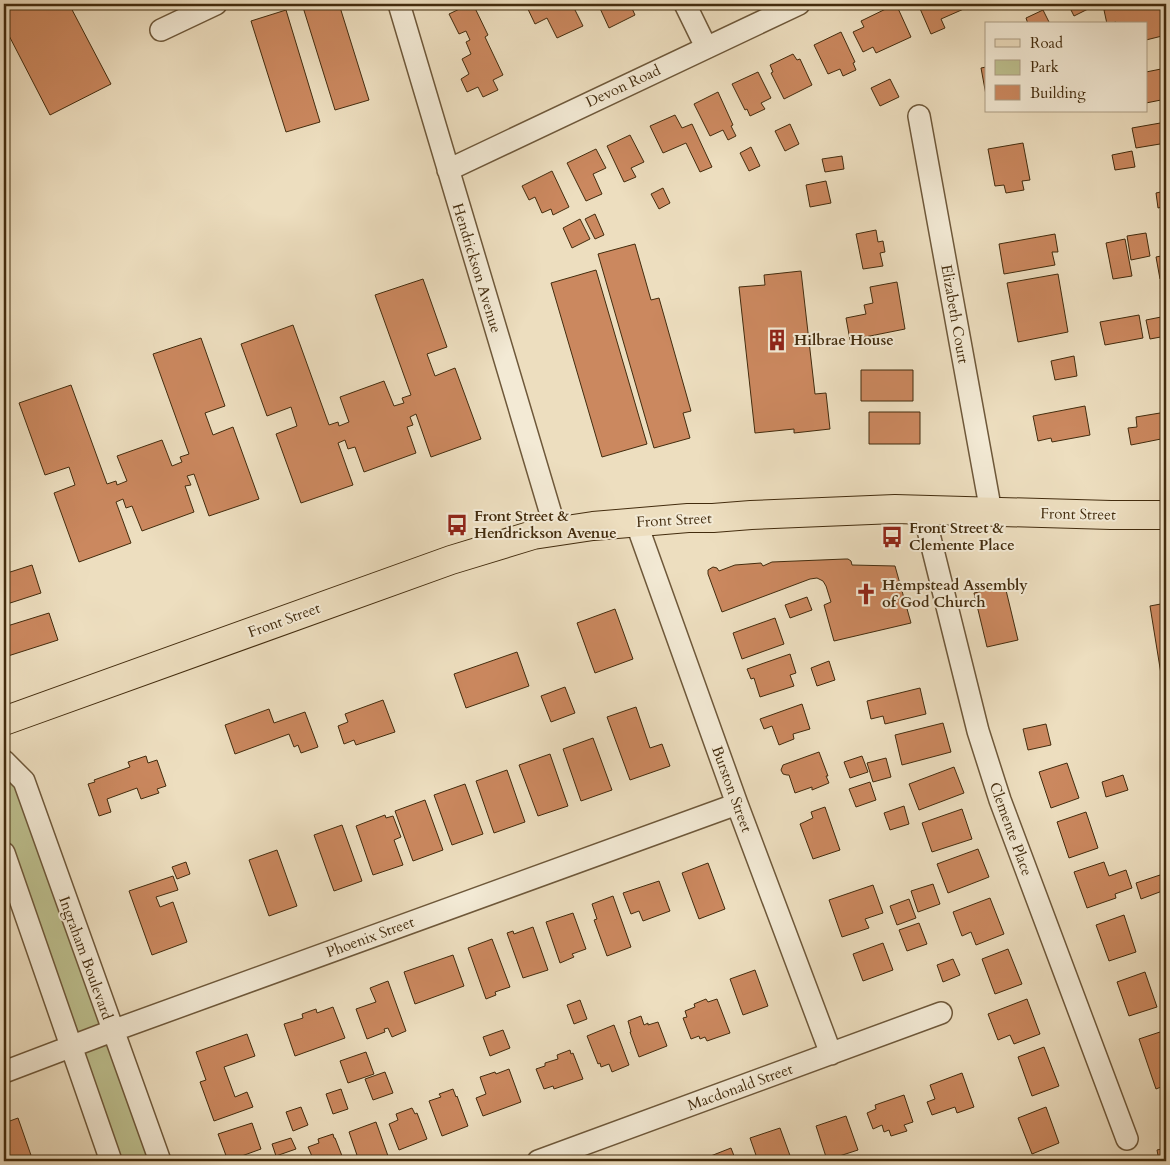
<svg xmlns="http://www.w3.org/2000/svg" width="1170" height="1165" font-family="Cardo,serif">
<rect width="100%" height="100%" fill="#eddebf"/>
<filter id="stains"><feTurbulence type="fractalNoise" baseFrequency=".004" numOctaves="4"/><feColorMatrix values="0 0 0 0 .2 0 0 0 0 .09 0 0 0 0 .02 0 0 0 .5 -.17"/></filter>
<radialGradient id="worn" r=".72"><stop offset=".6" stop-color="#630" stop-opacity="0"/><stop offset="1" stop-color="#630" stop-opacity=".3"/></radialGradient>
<!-- green -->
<path fill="#bdc08f" stroke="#80764e" d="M4 761 24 781 160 1161H111L4 853Z"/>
<!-- building -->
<path fill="#cb885f" stroke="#432c0e" d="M4 4H69L111 84 50 115 4 26Z
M302 4H339L369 100 335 110Z
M470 4H473L488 35 485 37 503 75 493 80 498 90 483 97 478 87 467 92 461 79 469 74 462 59 471 54 466 42 470 40 466 31 459 34 449 14Z
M529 4H572L583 26 557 38 547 18 535 24 526 5Z
M598 4H630L635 15 609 28Z
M896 4 911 37 876 53 873 47 863 52 853 32 864 27 861 21Z
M918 4H964L966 8 941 19 945 28 931 34Z
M1068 4H1088L1090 8 1074 16Z
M1130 4H1166V35L1146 40V24H1116V22L1107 24 1104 10Z
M286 10 320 122 286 132 251 21Z
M1043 10 1050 24H1028L1026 18Z
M841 32 855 62 853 63 856 70 843 76 840 69 828 74 814 45Z
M793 54 797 60 800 59 812 85 784 99 771 73 773 72 770 65Z
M986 67V95L981 68Z
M1166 68V99L1146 103V72Z
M758 72 771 98 761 103 765 109 750 116 747 109 745 110 732 84Z
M890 79 899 97 880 106 871 88Z
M718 92 733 125 731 126 736 136 728 140 723 130 710 136 694 104Z
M675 115 682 128 692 124 712 167 700 172 686 143 663 153 650 126Z
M1166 122V143L1136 148 1132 128Z
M790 124 799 144 785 151 775 131Z
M630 135 644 162 631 168 636 177 624 182 607 146Z
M1023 143 1030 180 1022 181 1024 190 1006 193 1004 185 995 186 988 149Z
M751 147 760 166 749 171 740 153Z
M596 149 606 168 593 174 602 194 586 201 567 163Z
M1132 151 1135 167 1115 170 1112 155Z
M842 156 844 169 825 172 822 159Z
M552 171 569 207 553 215 551 209 542 213 535 197 529 200 522 186Z
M1166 178V206L1158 208 1156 193 1165 191 1163 179Z
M826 181 831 203 810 207 806 185Z
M663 188 670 203 659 209 651 194Z
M595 214 604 235 595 239 585 219Z
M580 219 590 239 572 248 563 228Z
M876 230 878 242 883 241 885 252 880 253 883 266 863 269 856 234Z
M1146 233 1150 256 1131 260 1127 236Z
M1055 234 1058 252H1052L1055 265 1004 274 999 244Z
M1125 239 1132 276 1113 279 1106 243Z
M1164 243H1166V278L1160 279 1156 257 1166 255Z
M635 244 651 300 659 298 691 411 683 413 690 438 654 448 598 254Z
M596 270 647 444 602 457 551 283Z
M801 271 815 394 826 393 830 429 794 433V429L755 433 739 287 765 285 764 275Z
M1058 274 1068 332 1018 342 1007 283Z
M423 279 447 347 427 354 435 376 455 368 481 439 431 457 416 414 410 417 413 425 407 427 416 453 364 472 355 447 348 449 345 440 338 443 353 485 301 503 276 434 297 426 291 407 267 416 241 344 293 325 329 425 338 422 339 426 349 422 340 397 384 381 394 406 404 403 402 398 411 395 375 295Z
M897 282 905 329 850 340 846 318 866 314 864 305 873 303 870 287Z
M1139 315 1143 338 1105 345 1100 322Z
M1166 316V336L1150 339 1146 320Z
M201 338 225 406 205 413 213 435 233 427 259 499 209 516 194 474 187 476 191 485 185 486 194 512 142 531 132 506 126 508 123 499 116 502 131 543 79 562 54 493 75 485 69 467 45 475 19 403 71 385 107 484 116 481 117 485 127 481 117 456 162 440 172 466 182 462 180 457 189 454 153 354Z
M1074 356 1077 376 1055 380 1051 361Z
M861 370H913V401H861Z
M1085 406 1090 435 1052 442 1051 438 1038 441 1033 416Z
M1165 407H1166V438L1131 445 1128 428 1137 427 1136 417 1166 412Z
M869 412H920V444H869Z
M845 559H848L851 561 852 565 895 566 911 623 834 641 824 605 831 602 826 586 823 581 817 578 810 579 722 612 708 574V570L713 567 717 568 719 571 735 565 761 563 763 566 772 562Z
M32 565 41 593 4 605V574Z
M1005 586 1018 640 987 647 974 593Z
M807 597 812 610 790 618 785 605Z
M1166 603V705L1150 606Z
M615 609 633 659 595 673 577 623Z
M49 613 58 640 8 656 5 646H4V627Z
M775 618 784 644 742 659 733 633Z
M517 652 529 686 466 708 454 674Z
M790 654 796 673 790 675 794 686 760 697 754 678 751 679 747 669Z
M829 661 835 680 817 686 811 668Z
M565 687 575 713 551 722 541 696Z
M920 688 926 714 885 724 883 716 871 719 867 701Z
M383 700 395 732 356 745 354 740 344 744 338 726 348 722 345 714Z
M802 704 810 729 793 734 794 739 779 745 772 726 764 729 760 719Z
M636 707 650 748 662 744 670 766 630 780 607 717Z
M269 709 274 723 305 712 318 747 301 753 298 745 294 747 289 734 235 754 225 725Z
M943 723 951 752 902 765 895 735Z
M1046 724 1051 745 1028 750 1023 729Z
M593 738 612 790 581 801 563 749Z
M819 752 828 776H826L829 783 812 790V787L795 793 789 775H787L783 774 781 770 783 765Z
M550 754 568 806 538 816 519 765Z
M146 756 148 763 157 760 166 786 157 789 159 793 141 799 137 788 107 799 111 812 99 816 88 784 95 782 94 780 130 767 128 762Z
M862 756 868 772 850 778 844 762Z
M886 758 891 777 873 782 867 763Z
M1067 763 1079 798 1051 808 1039 772Z
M954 767 964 793 919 810 909 784Z
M507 770 525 822 494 833 476 781Z
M1123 775 1128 790 1106 797 1102 782Z
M870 782 876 800 856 807 849 789Z
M465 784 483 834 452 845 434 795Z
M425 800 443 850 413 861 395 811Z
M904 806 909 824 890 830 884 813Z
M825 807 840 850 813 859 800 824 813 818 811 812Z
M962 809 972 839 932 852 922 823Z
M1086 812 1098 848 1069 858 1057 822Z
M385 815 386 818 393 816 401 837 394 840 403 865 373 875 356 826Z
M342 825 362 881 334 891 314 835Z
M978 849 989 877 948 893 937 864Z
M277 850 297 906 269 916 249 860Z
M186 862 190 874 177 879 172 867Z
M1104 862 1109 876 1126 870 1132 888 1115 894 1116 898 1087 908 1074 872Z
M708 863 725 909 699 919 682 873Z
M1160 875 1165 890 1141 899 1136 883Z
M173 876 178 890 156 897 160 907 173 902 187 942 152 955 129 891Z
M659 881 670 911 643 921 639 911 631 914 623 893Z
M933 884 940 904 918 912 911 891Z
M873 885 883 913 865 919 869 928 842 937 829 900Z
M613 896 631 947 607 956 594 920 597 919 592 904Z
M990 898 1004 934 976 945 971 932 962 936 953 912Z
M909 899 916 918 897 925 890 906Z
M573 913 586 949 572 954 574 957 560 963 546 922Z
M1124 915 1136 952 1109 961 1096 925Z
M919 923 927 944 907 951 899 930Z
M533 927 548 970 523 978 507 933 513 931 514 934Z
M492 939 510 987 495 992 496 995 486 999 468 948Z
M883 943 893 970 863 981 853 954Z
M1008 949 1022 984 995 994 982 959Z
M453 955 464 986 415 1004 404 972Z
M953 959 960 975 943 982 937 965Z
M755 970 768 1006 743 1015 730 979Z
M1145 972 1157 1007 1129 1016 1117 982Z
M388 981 406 1031 392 1037 388 1028 384 1029 385 1032 367 1039 356 1009 376 1002 370 988Z
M706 999 708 1002 717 999 730 1033 707 1041 705 1037 700 1039 699 1036 691 1039 683 1018 687 1017 685 1011 695 1007 694 1004Z
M1027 999 1040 1034 1014 1044 1010 1035 998 1040 988 1014Z
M580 1000 587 1019 574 1024 567 1005Z
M333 1007 345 1038 295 1056 284 1024 303 1018 302 1014 316 1009 317 1013Z
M641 1016 644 1025 648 1023V1025L658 1022 667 1046 639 1057 630 1032H631L628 1021Z
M614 1025 629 1065 612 1072 609 1064 601 1067 600 1063 598 1064 587 1036Z
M503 1030 510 1048 490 1056 483 1037Z
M1166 1030V1085L1156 1089 1139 1039Z
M247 1034 255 1056 224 1067 235 1097 247 1092 253 1107 214 1121 200 1082 206 1080 196 1052Z
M1044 1047 1059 1086 1032 1096 1018 1057Z
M570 1050 571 1054 573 1053 583 1079 554 1089 553 1086 544 1089 536 1069 545 1066V1063L558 1059 557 1055Z
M366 1052 374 1074 348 1083 340 1061Z
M509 1069 521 1102 483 1116 476 1098 486 1094 480 1077 495 1072 496 1074Z
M385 1072 393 1093 373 1100 365 1079Z
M962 1073 974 1107 957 1113 955 1107 932 1115 927 1102 935 1099 930 1085Z
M341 1089 348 1109 333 1114 326 1094Z
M453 1089 456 1097 457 1096 468 1126 442 1136 429 1101 441 1097 439 1094Z
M904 1095 913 1122 904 1125 907 1131 891 1136 889 1130 884 1132 882 1125 873 1129 867 1113 876 1109 875 1105Z
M301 1107 308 1125 293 1131 286 1112Z
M1046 1107 1059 1143 1032 1154 1018 1118Z
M412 1108 415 1114 417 1113 427 1139 399 1150 389 1124 398 1120 396 1114Z
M846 1116 858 1150 827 1160 816 1126Z
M18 1118 33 1161H4V1122L6 1121 7 1122Z
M376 1122 388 1156 374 1161H359L349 1132Z
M252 1123 261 1149 228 1161 218 1134Z
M780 1128 792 1161H758L750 1138Z
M333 1134 334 1138H335L344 1161H314L308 1147 319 1143 318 1139Z
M291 1138 296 1149 276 1156 272 1144Z
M731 1148 736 1161H703V1159Z
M1166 1148V1161H1159L1157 1150Z"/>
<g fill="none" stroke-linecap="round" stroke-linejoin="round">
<!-- minor casing -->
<g stroke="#6e583a" stroke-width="24">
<path id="minor" d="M399 4 556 531
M685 4 706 47
M161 30 216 4
M919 116 991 512
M448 170 799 4
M923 510 978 731 1000 800 1127 1139
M636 522 737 804 831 1054
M4 761 24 781 160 1161
M4 853 111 1161
M4 1072 112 1031 737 804
M538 1161 941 1013"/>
</g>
<!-- primary casing -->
<g stroke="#432c0e" stroke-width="30">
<path id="primary" d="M4 721 451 560 533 535 593 526 688 518H713L751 515 895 509 1111 515H1166"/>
</g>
<!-- minor -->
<use href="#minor" stroke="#f3ead5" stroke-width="21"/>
<!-- primary -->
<use href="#primary" stroke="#eddebf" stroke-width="28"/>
</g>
<!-- icons -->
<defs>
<g id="building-bare" transform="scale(1.725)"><path d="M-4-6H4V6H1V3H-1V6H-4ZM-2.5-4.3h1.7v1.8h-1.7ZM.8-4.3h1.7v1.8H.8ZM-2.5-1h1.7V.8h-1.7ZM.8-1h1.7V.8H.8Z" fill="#8f2418" stroke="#f3ead5" stroke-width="2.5" paint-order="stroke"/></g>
<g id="bus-bare" transform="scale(1.725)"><path d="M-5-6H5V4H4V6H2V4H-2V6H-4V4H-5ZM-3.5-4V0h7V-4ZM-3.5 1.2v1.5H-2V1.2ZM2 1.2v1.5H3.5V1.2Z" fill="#8f2418" stroke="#f3ead5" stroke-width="2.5" paint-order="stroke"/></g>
<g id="church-bare" transform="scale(1.725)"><path d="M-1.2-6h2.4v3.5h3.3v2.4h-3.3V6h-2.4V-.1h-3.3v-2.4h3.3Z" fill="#8f2418" stroke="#f3ead5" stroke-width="2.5" paint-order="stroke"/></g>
</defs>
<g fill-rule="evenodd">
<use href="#building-bare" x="777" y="340"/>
<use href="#bus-bare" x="457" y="525"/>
<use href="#bus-bare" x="892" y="537"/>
<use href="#church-bare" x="866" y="594"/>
</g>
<g text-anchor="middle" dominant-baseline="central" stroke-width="4" stroke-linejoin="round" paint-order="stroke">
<!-- street labels -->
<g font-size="15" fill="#432c0e" stroke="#f3ead5">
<text transform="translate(623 86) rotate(-25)">Devon Road</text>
<text transform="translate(477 268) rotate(73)">Hendrickson Avenue</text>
<text transform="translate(955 314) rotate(80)">Elizabeth Court</text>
<text transform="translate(1078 514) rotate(1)">Front Street</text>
<text transform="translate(674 520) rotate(-3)">Front Street</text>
<text transform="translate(284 620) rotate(-20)">Front Street</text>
<text transform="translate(732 789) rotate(70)">Burston Street</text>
<text transform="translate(1011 829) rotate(70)">Clemente Place</text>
<text transform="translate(370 937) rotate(-20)">Phoenix Street</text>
<text transform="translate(86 958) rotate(70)">Ingraham Boulevard</text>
<text transform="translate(740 1087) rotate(-20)">Macdonald Street</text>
</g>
<!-- poi labels -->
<g font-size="15" font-weight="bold" fill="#432c0e" stroke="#f3ead5" text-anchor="start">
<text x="794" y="340">Hilbrae House</text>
<text x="474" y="516">Front Street &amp;<tspan x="474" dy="17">Hendrickson Avenue</tspan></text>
<text x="909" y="528">Front Street &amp;<tspan x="909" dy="17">Clemente Place</tspan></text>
<text x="882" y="585">Hempstead Assembly<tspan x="882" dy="17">of God Church</tspan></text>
</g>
</g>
<!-- margin -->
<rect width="1170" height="1165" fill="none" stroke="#eddebf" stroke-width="20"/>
<rect x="5" y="5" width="1160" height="1155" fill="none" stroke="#432c0e" stroke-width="2.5"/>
<rect x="10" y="10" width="1150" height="1145" fill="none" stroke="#432c0e"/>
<!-- legend -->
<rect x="985" y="22" width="162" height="90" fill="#f3ead5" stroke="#ad9e85"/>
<rect x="995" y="39" width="25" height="8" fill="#eddebf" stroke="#ad9e85"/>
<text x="1030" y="48" font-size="15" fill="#432c0e">Road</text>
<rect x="995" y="60" width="25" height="15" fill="#bdc08f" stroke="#ad9e85"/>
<text x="1030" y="72" font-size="15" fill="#432c0e">Park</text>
<rect x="995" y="85" width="25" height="15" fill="#cb885f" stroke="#ad9e85"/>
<text x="1030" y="98" font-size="15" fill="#432c0e">Building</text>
<rect width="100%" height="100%" filter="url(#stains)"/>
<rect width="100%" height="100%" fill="url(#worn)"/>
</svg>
